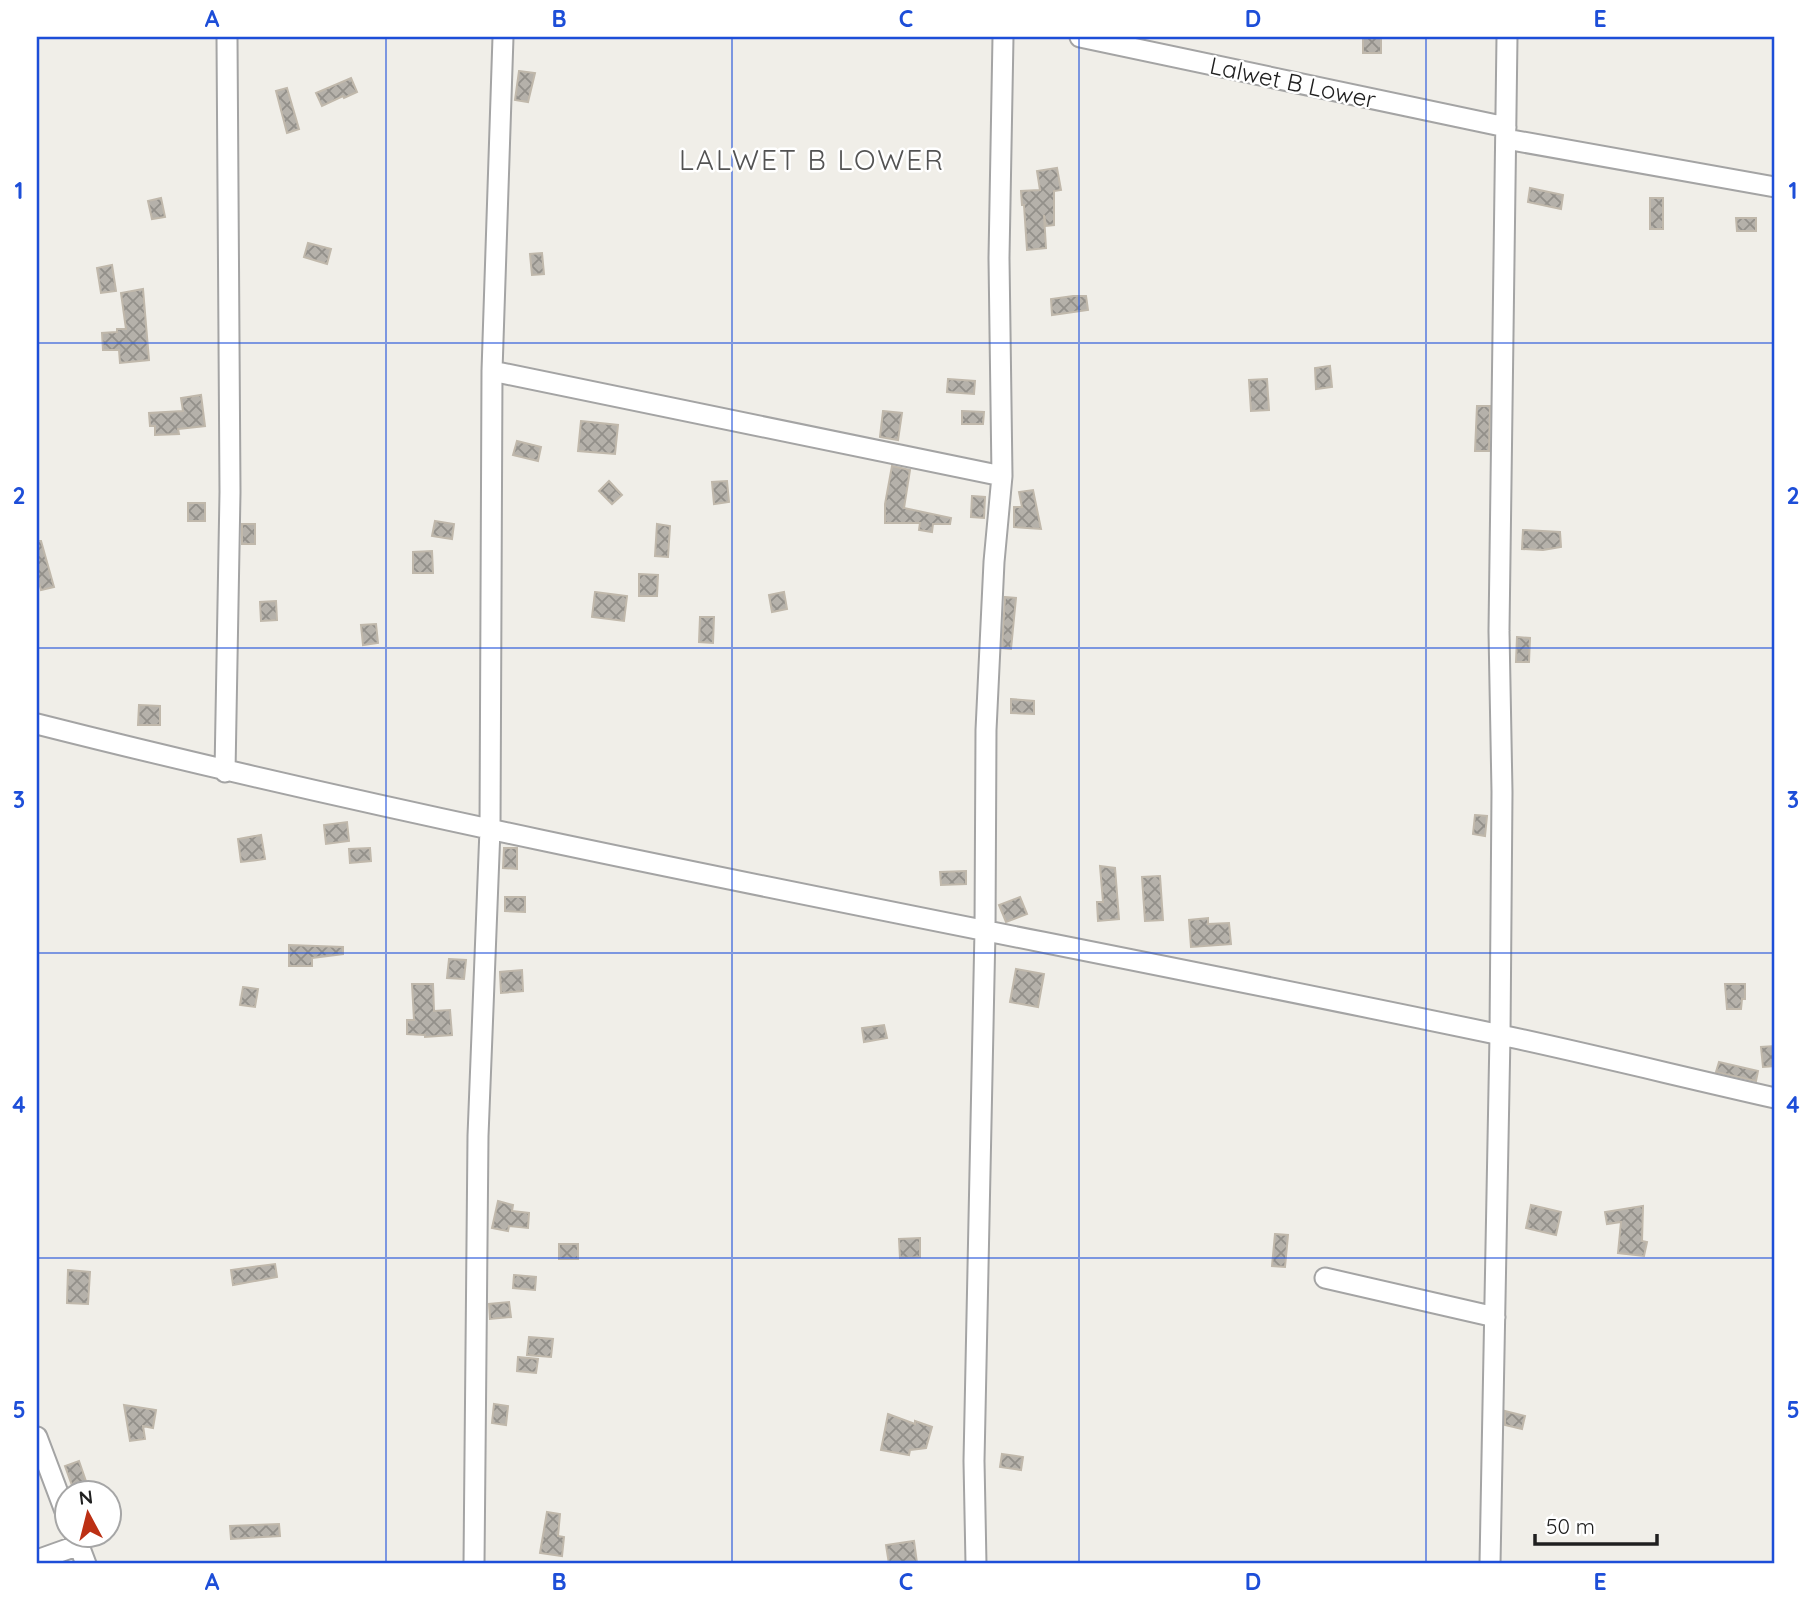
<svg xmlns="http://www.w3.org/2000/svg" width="1812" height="1601" font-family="Quicksand,sans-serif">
<defs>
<pattern id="building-cross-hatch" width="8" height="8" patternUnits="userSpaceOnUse" patternTransform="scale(1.75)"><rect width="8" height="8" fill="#b5b1aa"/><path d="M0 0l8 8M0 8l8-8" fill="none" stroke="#93908a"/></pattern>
</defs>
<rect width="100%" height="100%" fill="#f0eee8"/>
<!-- building -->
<path fill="url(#building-cross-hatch)" stroke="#c0b8ab" stroke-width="2" d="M1363 37H1381V53H1363Z
M519 71 535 73 528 102 515 100Z
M351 78 357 92 344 98 343 96 322 106 316 93Z
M287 88 299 129 287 133 276 91Z
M1057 168 1061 190 1054 191V225L1046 226 1044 215 1046 248 1027 250 1024 205H1022L1021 191 1040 190 1037 171Z
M1530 188 1563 195 1561 209 1528 202Z
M161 198 165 217 152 219 148 201Z
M1650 198H1663V229H1650Z
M1736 218H1756V231H1737Z
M308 243 331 249 327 264 304 257Z
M542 253 544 274 532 275 530 254Z
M112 265 116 291 101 293 97 268Z
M143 289 149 360 120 363 119 350H103L102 333 117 332V329H126L121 293Z
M1073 296H1086L1088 310 1052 315 1051 299Z
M1330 366 1332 387 1316 389 1315 368Z
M948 379 975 381 974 394 947 392Z
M1267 379 1269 410 1251 411 1249 380Z
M201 395 205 426 178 429 179 434 155 435V426H150L149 413 183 411 181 398Z
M1477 406H1490L1489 451H1475Z
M883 411 902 413 898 440 880 437Z
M962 411 984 412 983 424H962Z
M581 421 618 425 615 454 578 451Z
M517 441 541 447 538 461 513 455Z
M892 466 910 470 904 508 951 518 950 524H933L932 532 919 530 920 523H885V504Z
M609 481 622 495 612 504 599 491Z
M727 481 729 502 714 504 712 482Z
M1033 490 1041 529 1014 527V507H1022L1019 492Z
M972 496 985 497 984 518 971 517Z
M188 503H205V521H188Z
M435 521 454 524 452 539 432 536Z
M242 524H255V544H242Z
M657 524 670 526 668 557 655 556Z
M1523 530 1560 532 1561 547 1543 550 1522 549Z
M37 541H41L54 587 41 590 37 575Z
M432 551 433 573H413V552Z
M639 574 658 575 657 596H639Z
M595 592 627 596 624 621 592 617Z
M784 592 787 609 772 612 769 595Z
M1005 597 1016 598 1011 649 1002 648Z
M276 601 277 620 261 621 260 602Z
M700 617H714L713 643 699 642Z
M376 624 378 643 363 645 361 625Z
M1517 637 1530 638 1529 662H1516Z
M1011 699 1034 701V714L1011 713Z
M139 705 160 706V725H138Z
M1475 815 1487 816 1485 836 1473 834Z
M347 822 349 841 326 844 324 825Z
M261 835 265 859 241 862 238 839Z
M370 848 371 861 350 863 349 849Z
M504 848H517V869L503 868Z
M1100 866 1115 868 1119 919 1098 921 1097 902H1103Z
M966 871V884L941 885 940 872Z
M1160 876 1163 920 1145 921 1142 877Z
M505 897H525V912L505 911Z
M1020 897 1027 914 1006 922 999 905Z
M1208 918V924L1229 923 1231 944 1191 947 1189 920Z
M289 945 343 947V954L312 958V966H289Z
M449 959 466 960 464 979 447 978Z
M1016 969 1044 974 1038 1007 1010 1002Z
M522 970 523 991 501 993 500 972Z
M412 984H433L434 1011 450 1010 452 1035 425 1037V1035L407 1034V1020H414Z
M1725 984H1745V999H1742L1741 1009H1727Z
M243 987 258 989 255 1007 240 1005Z
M884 1025 887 1038 864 1042 862 1028Z
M1775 1046V1066L1763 1067 1761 1047Z
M1719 1062 1758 1071 1756 1081 1716 1072Z
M498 1201 513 1205 512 1211 529 1213 528 1228 509 1226 508 1231 492 1228Z
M1531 1205 1561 1212 1556 1235 1526 1228Z
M1643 1206 1642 1241 1647 1242 1644 1256 1618 1253 1621 1222 1607 1224 1605 1212Z
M1275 1234 1288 1235 1285 1267 1272 1266Z
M920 1238V1257L900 1258 899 1239Z
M559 1244H578V1259H559Z
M275 1264 277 1277 233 1285 231 1270Z
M68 1270 90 1272 88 1304 67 1303Z
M514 1275 536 1277 535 1290 513 1288Z
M509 1302 511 1317 490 1319 489 1304Z
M529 1337 553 1339 551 1357 527 1355Z
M518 1357 538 1359 536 1373 517 1371Z
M494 1404 508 1406 506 1425 492 1423Z
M124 1405 156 1410 153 1428 143 1426 145 1439 130 1441Z
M1505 1411 1525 1416 1522 1429 1505 1425Z
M888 1414 915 1424V1421L932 1427 926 1448 910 1450 909 1455 881 1450Z
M1002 1454 1023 1457 1021 1470 1000 1467Z
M79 1461 88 1487 74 1491 65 1466Z
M547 1512 560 1514 558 1536 564 1537 562 1556 540 1553Z
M279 1524 280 1536 231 1539 230 1526Z
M914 1541 917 1563 889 1564 886 1545Z"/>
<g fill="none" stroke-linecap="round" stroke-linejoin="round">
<!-- street casing -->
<g stroke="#a4a4a4" stroke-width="23">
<path id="street" d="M1080 37 1506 127
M1506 139 1775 187
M492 371 1002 476
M37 724C519 846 1010 932 1496 1034 1590 1054 1682 1077 1775 1098
M225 772 230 492 227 37
M1325 1278 1495 1317
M37 1437 66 1514
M75 1535 86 1564
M37 1560 79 1545
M474 1564 478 1136 490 829 492 371 503 37
M976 1564 974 1461 985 930 986 730 994 562 1002 476 999 258 1003 37
M1490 1564 1500 1035 1502 792 1499 631 1507 37"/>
</g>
<!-- street -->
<use href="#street" stroke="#fff" stroke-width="19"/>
</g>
<!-- grid -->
<path fill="none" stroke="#1d4ed8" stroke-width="2" stroke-opacity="0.55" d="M386 37V1564M732 37V1564M1079 37V1564M1426 37V1564M37 343H1775M37 648H1775M37 953H1775M37 1258H1775"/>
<g text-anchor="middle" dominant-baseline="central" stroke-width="5" stroke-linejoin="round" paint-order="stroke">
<!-- street labels -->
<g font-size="24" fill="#202020" stroke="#fff">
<text transform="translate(1293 82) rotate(12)">Lalwet B Lower</text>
</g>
<!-- quarter labels -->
<g font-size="28" letter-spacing="2" fill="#535353" stroke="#fff">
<text x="812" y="159">LALWET B LOWER</text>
</g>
</g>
<!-- border -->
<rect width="1812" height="1601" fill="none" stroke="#ffffff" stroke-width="77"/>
<!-- north arrow -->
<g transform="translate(88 1514) rotate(353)"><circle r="33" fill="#ffffff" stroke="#a6a6a6" stroke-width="2"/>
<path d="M0-5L12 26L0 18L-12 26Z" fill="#bc3014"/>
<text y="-10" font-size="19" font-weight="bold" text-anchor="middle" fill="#202020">N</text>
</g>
<!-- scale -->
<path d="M1535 1534v10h122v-10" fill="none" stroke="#202020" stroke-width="3.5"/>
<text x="1546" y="1534" font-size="21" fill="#202020" stroke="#ffffff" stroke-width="5" paint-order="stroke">50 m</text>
<rect x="38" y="38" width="1735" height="1524" fill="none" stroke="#1d4ed8" stroke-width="2.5"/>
<g font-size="23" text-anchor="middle" font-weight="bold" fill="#1d4ed8">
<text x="212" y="27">A</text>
<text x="559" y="27">B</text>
<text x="906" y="27">C</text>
<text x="1253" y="27">D</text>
<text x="1600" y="27">E</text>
<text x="19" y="199">1</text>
<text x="1793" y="199">1</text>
<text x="19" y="504">2</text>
<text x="1793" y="504">2</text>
<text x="19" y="808">3</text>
<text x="1793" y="808">3</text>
<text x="19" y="1113">4</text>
<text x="1793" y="1113">4</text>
<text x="19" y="1418">5</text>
<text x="1793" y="1418">5</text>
<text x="212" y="1590">A</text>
<text x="559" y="1590">B</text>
<text x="906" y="1590">C</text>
<text x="1253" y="1590">D</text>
<text x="1600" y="1590">E</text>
</g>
</svg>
